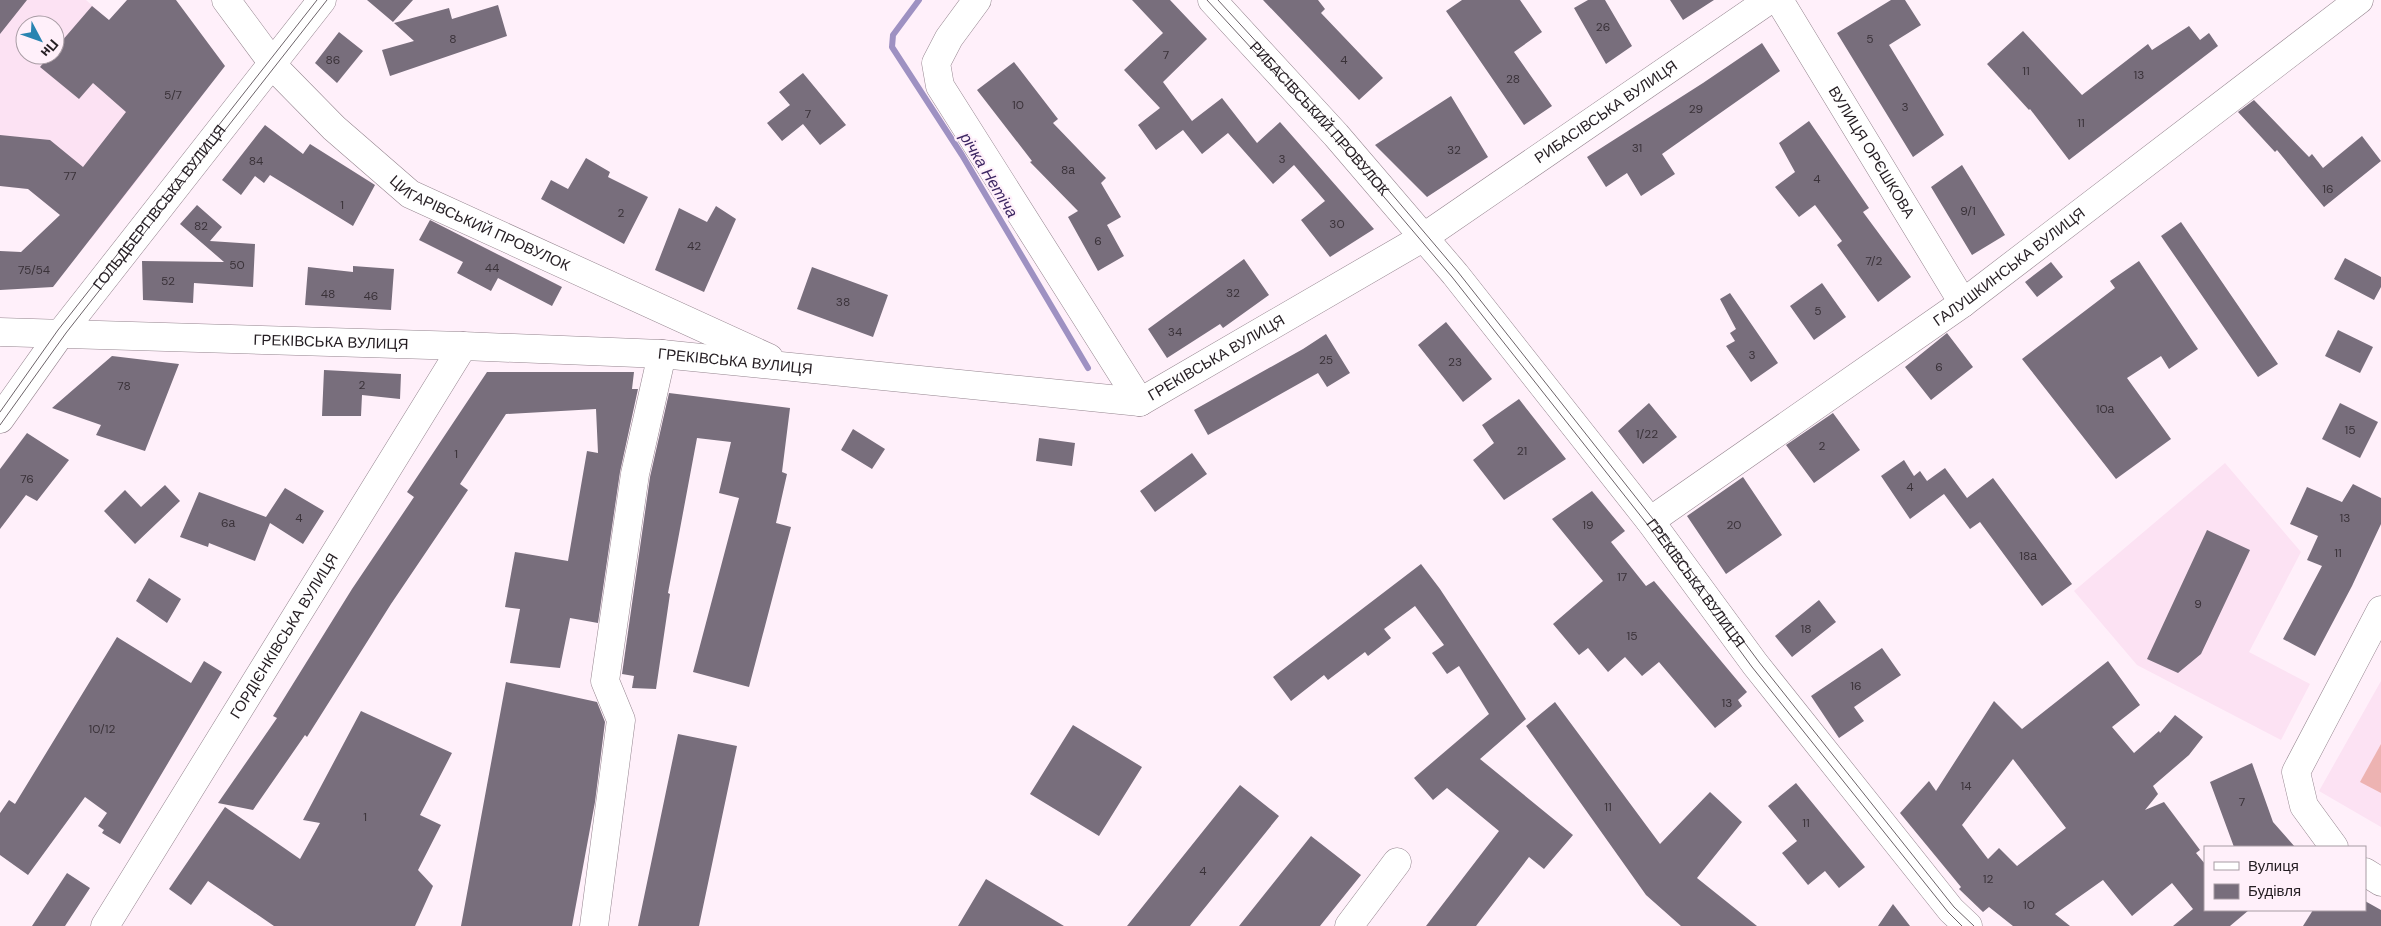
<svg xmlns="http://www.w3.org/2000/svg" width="2381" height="926" font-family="'DM Sans',sans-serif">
<rect width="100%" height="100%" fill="#fff0fa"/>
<!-- built -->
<path fill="#fce2f3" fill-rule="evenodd" d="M0 0H86L163 69 123 121 159 152 91 239 28 189 0 186ZM25 25H55V55H25Z
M2225 463 2301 552 2249 652 2310 684 2281 740 2137 665 2074 591Z
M2381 681V827L2319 791Z"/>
<!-- green -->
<path fill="#edb3b2" d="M2381 744V793L2360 782Z"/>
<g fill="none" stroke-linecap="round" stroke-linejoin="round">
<!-- stream -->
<path stroke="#9e91c2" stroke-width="6" d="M919 0 893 35 892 47 962 155 1088 368"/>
</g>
<!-- building -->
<path fill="#786e7c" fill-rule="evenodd" d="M0 0H27L0 34Z
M127 0H176L225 66 53 287 0 290V251L21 252 60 215 28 189 0 186V135L50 140 83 167 126 112 93 83 79 99 40 67 50 55H55V49L92 6 109 20Z
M367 0H413L393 22Z
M1132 0H1170L1207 39 1163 82 1192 121 1222 98 1257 143 1280 122 1374 229 1330 257 1301 220 1325 201 1294 165 1273 184 1228 133 1202 154 1183 130 1156 150 1138 125 1160 108 1124 70 1163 33Z
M1263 0H1318L1325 9 1321 13 1383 78 1359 100Z
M1462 0H1520L1542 32 1514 52 1552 106 1524 125 1446 11Z
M1588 0H1605L1632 46 1606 64 1574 8Z
M1670 0H1714L1683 20Z
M1891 0H1905L1921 25 1889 45 1944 135 1913 157 1837 33Z
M498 5 507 36 390 76 382 50 414 41 394 23 449 8 452 19Z
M2189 26 2200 40 2209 33 2218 46 2069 160 2030 109 2029 110 1987 64 2023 31 2082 95 2148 44 2152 50Z
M339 32 363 51 337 83 315 63Z
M1762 43 1780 71 1662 154 1675 174 1641 196 1627 173 1606 187 1587 157 1703 83Z
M1014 62 1058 119 1053 123 1106 178 1101 183 1121 217 1107 225 1124 256 1098 271 1068 217 1078 211 1030 162 1032 161 977 90Z
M803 73 846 125 820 145 803 124 782 141 767 123 790 105 779 92Z
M1451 96 1488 157 1427 197 1375 145Z
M2254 100 2309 157 2312 154 2323 168 2362 136 2381 161 2324 207 2277 150 2275 152 2238 112Z
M1809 121 1869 208 1863 212 1911 277 1878 302 1837 245 1842 241 1815 205 1799 217 1775 187 1795 172 1779 143Z
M265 125 303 154 310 144 375 185 353 226 270 175 264 183 255 176 241 195 222 180Z
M586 158 610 172 608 177 648 197 624 244 541 199 551 180 568 189Z
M1962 165 2005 235 1972 255 1931 187Z
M197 205 222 227 210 241 255 244 253 287 194 283 193 303 143 300 142 261 224 262 180 224Z
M716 206 736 219 704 292 655 270 679 208 707 222Z
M430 220 562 287 552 306 498 278 491 291 457 273 463 262 419 240Z
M2181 222 2278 364 2258 377 2161 236Z
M2345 258 2381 277V287L2374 300 2334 279Z
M1244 259 1269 295 1223 328 1220 324 1167 358 1148 329Z
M2139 261 2198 349 2169 369 2161 356 2127 378 2171 439 2116 479 2022 359 2115 288 2110 281Z
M2051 262 2063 277 2037 297 2025 282Z
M353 266 394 269 391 310 305 305 308 267 353 272Z
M812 267 888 295 873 337 797 309Z
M1822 283 1846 317 1814 340 1790 306Z
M1730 293 1778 363 1751 382 1726 346 1735 341 1730 333 1736 329 1720 299Z
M1446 322 1492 379 1463 402 1418 345Z
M2338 330 2373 347 2360 373 2325 356Z
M1947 333 1973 367 1931 400 1905 367Z
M1326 334 1350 373 1327 387 1318 373 1208 435 1194 410 1303 349Z
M112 356 179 364 145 451 96 435 101 425 52 408Z
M324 370 401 374 400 399 362 395 361 416H322Z
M487 372H634L632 389H638L620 472 598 623 570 618 560 668 510 663 520 609 505 607 515 552 568 561 587 451 598 453 596 409 506 414 460 484 468 490 391 604 307 737 305 735 253 810 218 803 277 718 273 716 352 589 414 497 407 492Z
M669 393 790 408 782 472 787 474 776 523 791 527 749 687 693 672 739 498 719 493 731 442 697 438 668 593 670 594 656 689 632 688 634 676 622 674 650 477Z
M1519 399 1566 459 1504 500 1473 460 1494 443 1482 425Z
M1649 403 1677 437 1643 464 1618 431Z
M2340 403 2378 422 2360 458 2322 439Z
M1833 413 1860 450 1814 483 1786 445Z
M853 429 885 449 872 469 841 450Z
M27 433 69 460 37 501 26 495 0 529V469Z
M1039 438 1075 443 1072 466 1036 461Z
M1192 453 1207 474 1155 512 1140 491Z
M1904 460 1914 476 1920 471 1927 481 1945 468 1967 498 1993 478 2072 584 2042 606 1980 522 1970 529 1944 494 1910 519 1881 476Z
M1743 477 1782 535 1726 574 1687 516Z
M2353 484 2381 498V524L2352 586 2315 656 2283 639 2322 566 2307 560 2318 536 2290 524 2307 487 2342 502Z
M165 485 180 501 135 544 104 511 125 490 141 507Z
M285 488 324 511 303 544 270 523 255 561 209 543 208 547 180 537 199 492 266 517Z
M1592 491 1625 531 1611 542 1646 586 1654 581 1747 692 1738 700 1742 706 1715 728 1659 662 1642 676 1625 657 1608 672 1588 648 1579 655 1553 624 1603 581 1552 519Z
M2207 530 2250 550 2201 654 2178 673 2147 659Z
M1421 564 1440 589 1526 719 1480 759 1573 835 1544 869 1529 857 1476 926H1426L1499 831 1447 788 1433 800 1414 778 1489 714 1459 666 1447 674 1432 653 1444 645 1415 606 1384 629 1391 638 1368 656 1365 652 1328 680 1324 675 1291 701 1273 677Z
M149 578 181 599 167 623 136 601Z
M1819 600 1836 622 1792 657 1775 636Z
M117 637 191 683 204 661 222 672 120 844 102 833 104 830 98 826 107 813 85 797 28 875 0 855V813L9 800 15 804Z
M1882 648 1901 675 1854 707 1864 721 1839 738 1811 696Z
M2108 661 2140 705 2112 727 2134 753 2159 731 2160 733 2175 715 2203 737 2189 755 2153 786 2158 794 2145 810 2164 802 2200 850 2196 853 2205 864V910H2249L2230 926H2173L2193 909 2172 883 2132 916 2103 880 2055 914 2070 926H2013L1989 907 1983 912 1959 889 1961 887 1900 813 1929 781 1936 791 1994 701 2022 729ZM2013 759 2066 828 2017 866 1999 848 1988 859 1962 825Z
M506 682 597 702 605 722 595 802 572 926H461Z
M1555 702 1660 844 1710 792 1742 822 1697 878 1757 926H1681L1646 895 1526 726Z
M361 711 452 753 420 815 441 825 418 870 433 886 415 926H274L208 881 191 905 169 889 225 807 300 859 320 823 303 820Z
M1073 725 1142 767 1099 836 1030 794Z
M678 734 737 746 699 926H638Z
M2252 763 2273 822 2295 847H2234L2210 782Z
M1796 783 1865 867 1839 888 1825 871 1808 885 1782 853 1797 841 1768 806Z
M1240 785 1279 816 1190 926H1127Z
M1311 836 1361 875 1320 926H1239Z
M67 873 90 888 65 926H32Z
M986 879 1064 926H958Z
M2365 901 2381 910V926H2303L2313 910H2365Z
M1893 904 1910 926H1878Z"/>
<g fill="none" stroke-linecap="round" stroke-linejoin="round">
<!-- minor casing -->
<g stroke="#95858f" stroke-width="29">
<g id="minor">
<path id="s1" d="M226 0 280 73 334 128 410 194 769 358"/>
<path d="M977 0 949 38 936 63 940 86 1140 402"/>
<path id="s2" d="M1779 0 1963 303"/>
<path id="s3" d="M0 332 463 346 662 354 1140 402 1424 237 1769 0"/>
<path id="s4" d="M1650 521 1963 303 2359 0"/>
<path d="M2334 847 2304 806 2296 772 2381 610"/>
<path d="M2365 872 2381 882"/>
<path id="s5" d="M105 926 463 346"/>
<path d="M594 926 621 720 605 681 635 474 662 354"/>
<path d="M1349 926 1397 862"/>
</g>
</g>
<!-- major casing -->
<g stroke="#95858f" stroke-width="29">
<g id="major">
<path id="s6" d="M1212 0 1336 135 1455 274 1650 521 1755 664 1951 910 1968 926"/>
<path id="s7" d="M0 419 61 333 322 0"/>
</g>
</g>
<!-- minor -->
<use href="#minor" stroke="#fff" stroke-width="28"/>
<!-- major -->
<use href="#major" stroke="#fff" stroke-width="28"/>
<!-- tram -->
<path stroke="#6c6369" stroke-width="1" d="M1207 0 1334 138 1452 277 1647 524 1752 667 1948 912 1962 926
M1218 0 1340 133 1458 272 1653 519 1759 662 1954 907 1974 926
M0 412 58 330 317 0
M0 425 66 333 327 0"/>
</g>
<g text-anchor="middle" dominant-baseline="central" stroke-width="4.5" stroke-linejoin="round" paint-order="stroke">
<!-- number labels -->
<g font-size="12" fill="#3a3239">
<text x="1603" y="27">26</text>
<text x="453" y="39">8</text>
<text x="1870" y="39">5</text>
<text x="1166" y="55">7</text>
<text x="333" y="60">86</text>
<text x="1344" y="60">4</text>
<text x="2026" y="71">11</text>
<text x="2139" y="75">13</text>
<text x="1513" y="79">28</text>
<text x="173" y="95">5/7</text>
<text x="1018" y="105">10</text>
<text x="1905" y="107">3</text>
<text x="1696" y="109">29</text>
<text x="808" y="114">7</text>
<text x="2081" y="123">11</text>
<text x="1637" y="148">31</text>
<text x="1454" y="150">32</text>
<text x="1282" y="159">3</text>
<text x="256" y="161">84</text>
<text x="1068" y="170">8а</text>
<text x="70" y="176">77</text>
<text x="1817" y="179">4</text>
<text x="2328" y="189">16</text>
<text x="342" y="205">1</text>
<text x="1968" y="211">9/1</text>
<text x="621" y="213">2</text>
<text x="1337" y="224">30</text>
<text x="201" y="226">82</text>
<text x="1098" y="241">6</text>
<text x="694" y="246">42</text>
<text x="1874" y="261">7/2</text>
<text x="237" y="265">50</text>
<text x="492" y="268">44</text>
<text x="34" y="270">75/54</text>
<text x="168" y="281">52</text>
<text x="1233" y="293">32</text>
<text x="328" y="294">48</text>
<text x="371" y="296">46</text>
<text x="843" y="302">38</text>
<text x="1818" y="311">5</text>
<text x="1175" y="332">34</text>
<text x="1752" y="355">3</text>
<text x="1326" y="360">25</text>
<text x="1455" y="362">23</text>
<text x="1939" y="367">6</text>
<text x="362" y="385">2</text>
<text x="124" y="386">78</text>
<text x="2105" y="409">10а</text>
<text x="2350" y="430">15</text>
<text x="1647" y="434">1/22</text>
<text x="1822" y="446">2</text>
<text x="1522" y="451">21</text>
<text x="456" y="454">1</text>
<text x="27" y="479">76</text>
<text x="1910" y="487">4</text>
<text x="299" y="518">4</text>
<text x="2345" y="518">13</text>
<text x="228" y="523">6а</text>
<text x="1588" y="525">19</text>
<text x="1734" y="525">20</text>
<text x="2338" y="553">11</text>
<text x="2028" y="556">18а</text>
<text x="1622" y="577">17</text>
<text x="2198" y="604">9</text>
<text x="1806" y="629">18</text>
<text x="1632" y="636">15</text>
<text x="1856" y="686">16</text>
<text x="1727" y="703">13</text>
<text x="102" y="729">10/12</text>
<text x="1966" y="786">14</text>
<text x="2242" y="802">7</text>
<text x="1608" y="807">11</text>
<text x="365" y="817">1</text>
<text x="1806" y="823">11</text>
<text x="1203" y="871">4</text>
<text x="1988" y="879">12</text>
<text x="2029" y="905">10</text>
</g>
<!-- street labels -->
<g font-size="15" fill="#251e23" stroke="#fff0fa">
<text stroke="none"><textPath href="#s3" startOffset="1692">РИБАСІВСЬКА ВУЛИЦЯ</textPath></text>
<text stroke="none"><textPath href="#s6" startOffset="160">РИБАСІВСЬКИЙ ПРОВУЛОК</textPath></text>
<text stroke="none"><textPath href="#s2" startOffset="178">ВУЛИЦЯ ОРЄШКОВА</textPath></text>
<text stroke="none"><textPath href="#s7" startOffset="265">ГОЛЬДБЕРГІВСЬКА ВУЛИЦЯ</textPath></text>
<text stroke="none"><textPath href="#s1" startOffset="344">ЦИГАРІВСЬКИЙ ПРОВУЛОК</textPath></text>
<text stroke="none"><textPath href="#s4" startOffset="440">ГАЛУШКИНСЬКА ВУЛИЦЯ</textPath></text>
<text stroke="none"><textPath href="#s3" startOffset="331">ГРЕКІВСЬКА ВУЛИЦЯ</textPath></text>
<text stroke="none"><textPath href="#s3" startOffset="1231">ГРЕКІВСЬКА ВУЛИЦЯ</textPath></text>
<text stroke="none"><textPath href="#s3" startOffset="736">ГРЕКІВСЬКА ВУЛИЦЯ</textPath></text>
<text stroke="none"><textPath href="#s6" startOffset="758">ГРЕКІВСЬКА ВУЛИЦЯ</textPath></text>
<text stroke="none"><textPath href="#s5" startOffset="341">ГОРДІЄНКІВСЬКА ВУЛИЦЯ</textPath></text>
</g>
<!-- water labels -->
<g font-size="16" font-style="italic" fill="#3d2763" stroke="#fff0fa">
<text transform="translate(989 175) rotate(59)">річка Нетіча</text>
</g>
</g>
<!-- legend -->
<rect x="2204" y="846" width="162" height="65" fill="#fff0fa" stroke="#a89ca4"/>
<rect x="2214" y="862" width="25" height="8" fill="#ffffff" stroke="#a89ca4"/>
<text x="2248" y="871" font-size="15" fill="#251e23">Вулиця</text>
<rect x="2214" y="884" width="25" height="15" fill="#786e7c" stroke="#a89ca4"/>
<text x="2248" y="896" font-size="15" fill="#251e23">Будівля</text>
<!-- north arrow -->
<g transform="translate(40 40) rotate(131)"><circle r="24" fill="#fff0fa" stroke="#a89ca4"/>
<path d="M0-4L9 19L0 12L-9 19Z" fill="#2984b1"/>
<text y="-8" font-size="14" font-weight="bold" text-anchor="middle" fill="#251e23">Пн</text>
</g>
</svg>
